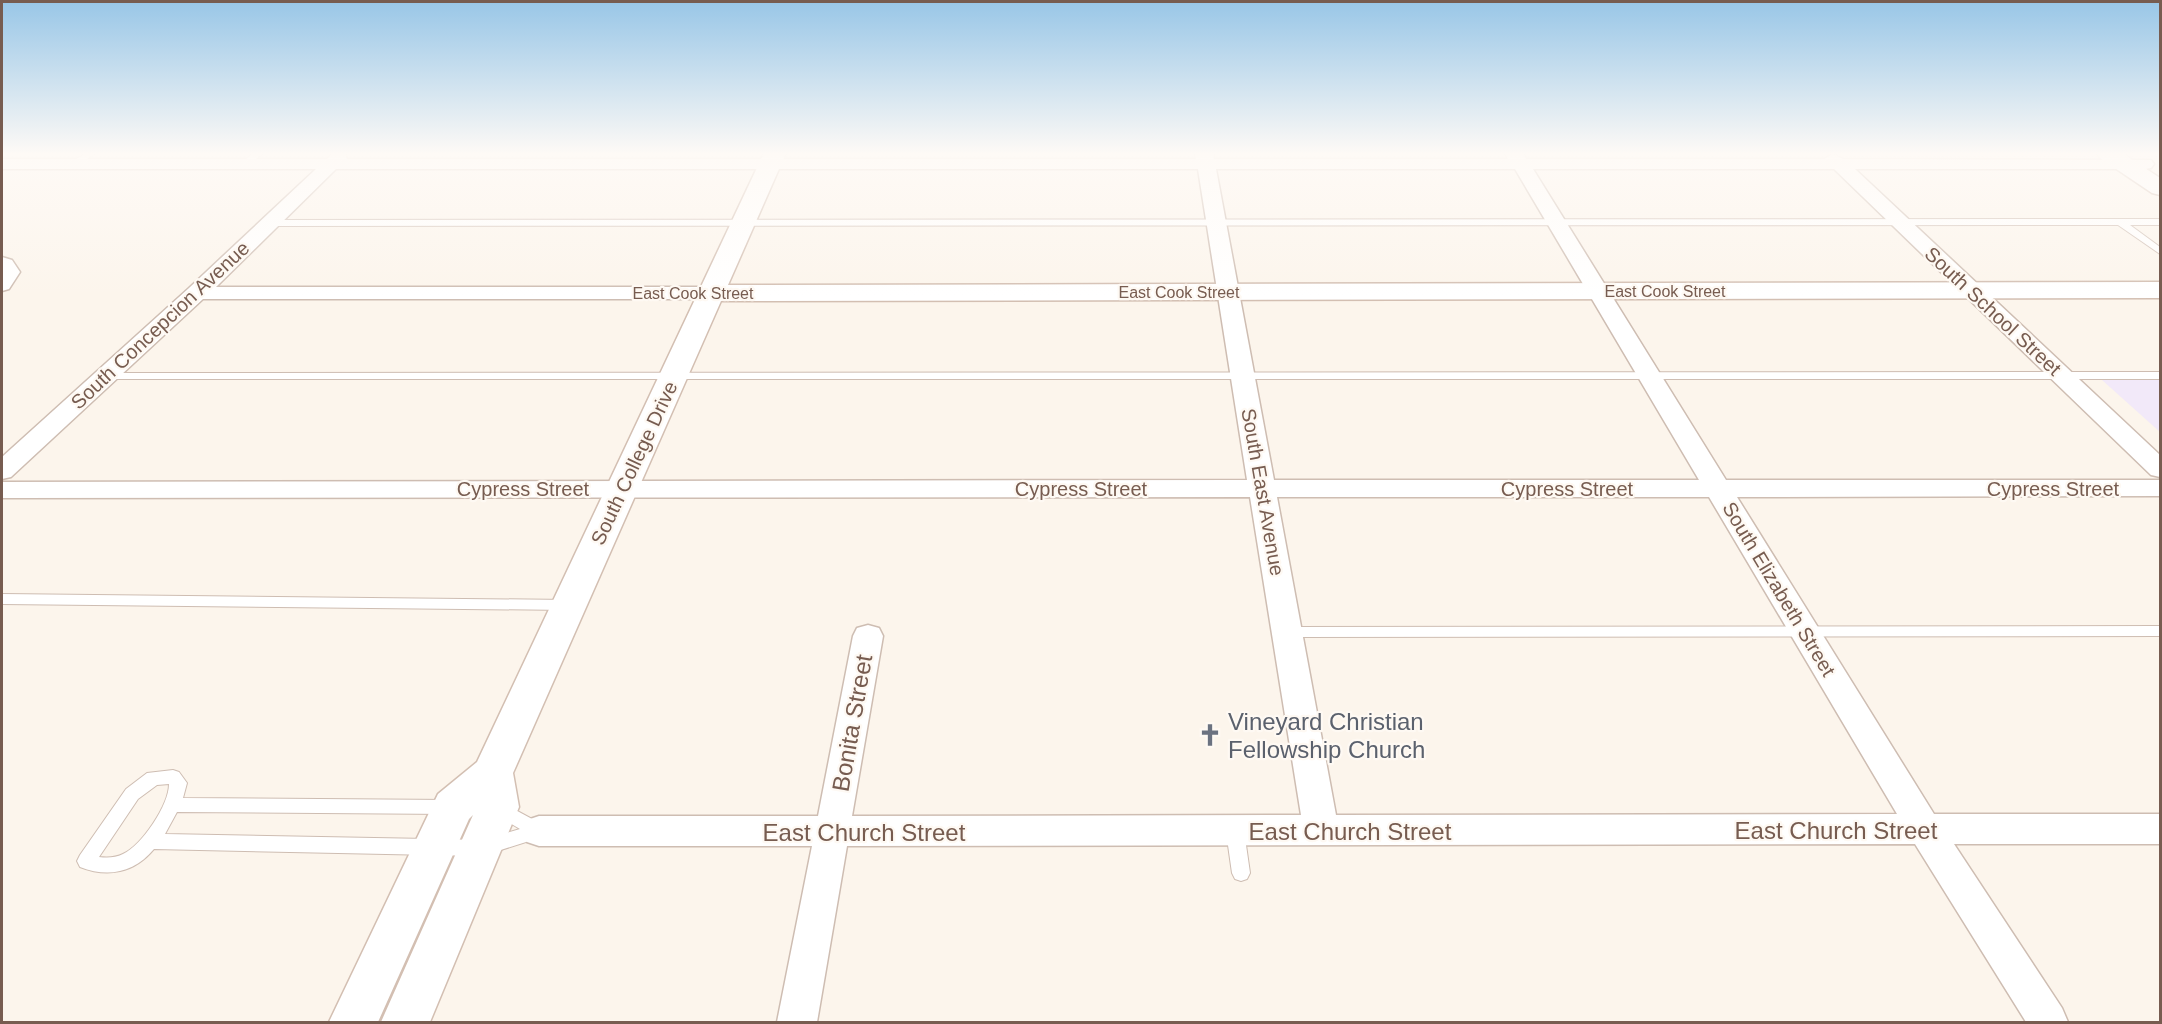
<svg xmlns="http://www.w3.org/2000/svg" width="2162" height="1024" font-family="Arial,sans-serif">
<rect width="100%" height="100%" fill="#fcf5ec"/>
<!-- education -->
<path fill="#f2e9f9" d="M2102 380H2160V432Z"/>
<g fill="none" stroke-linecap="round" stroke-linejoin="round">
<!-- lane casing -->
<g stroke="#cebdb2" stroke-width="2">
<path id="lane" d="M86 153H95L78 166H72V162Z
M254 153H263L248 166H242V162Z
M2160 219V225H2130L2160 247V254L2118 225 270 226 265 223 270 220Z
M105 373 2160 372V379H101L99 377Z
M2 594 568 600 573 601 575 605 573 609 568 610 2 604Z
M2160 626V636L1287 637 1282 636 1279 632 1282 628 1287 627Z
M173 770 179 772 187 783 183 798 450 800 456 802 459 807 456 812 450 814 177 812 165 834 482 840 520 829 493 813 490 808 493 803 499 801 545 826 548 831 545 836 482 856 154 849C134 873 108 878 80 867L77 861 80 855 126 789 147 773ZM169 784C169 805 142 845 123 854 115 858 107 858 99 857L138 799 157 785Z
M1235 823 1241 826 1244 831 1250 873 1247 879 1241 881 1235 879 1232 873 1226 831 1229 826Z"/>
</g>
<!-- street casing -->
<g stroke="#cebdb2" stroke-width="3">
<path id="street" d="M333 153H345L347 159H1196L1195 153H1213L1214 159H1508L1505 153H1523L1526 159H1824L1833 154 1843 159 2151 160 2154 164 2151 168 2145 169H1855L2160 455V477L2151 475 1834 169H1533L1726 480H2160V496L1737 497 1934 814H2160V844H1954L2062 1008 2068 1022H2026L1915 844 847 846 817 1022H777L812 846H539L527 842 521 831 527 820 539 816H818L853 636 857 628 868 625 879 628 883 636 852 816 1301 815 1250 497 2 498V482L1247 480 1198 169H336L216 287H712L720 288 723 293 720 298 712 299H203L11 477 2 479V457L189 288 316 169H2V159H327ZM1216 169H1515L1699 480H1274ZM1277 497H1709L1897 814 1336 815Z
M2 257 12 260 20 272 9 289 2 291Z"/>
</g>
<!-- secondary casing -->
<g stroke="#d3bfb2" stroke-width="3">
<path id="secondary" d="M764 153H786L728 285 2160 282V298L721 301 513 773 519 807 430 1022H381L473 815 469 819 378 1022H329L438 794 477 762Z
M2097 153H2122L2160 178V195L2152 193 2100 158Z"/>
</g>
<!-- lane -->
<use href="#lane" fill="#fff" fill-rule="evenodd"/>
<!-- street -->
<use href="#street" fill="#fff" fill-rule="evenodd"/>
<!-- secondary -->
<use href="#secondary" fill="#fff" fill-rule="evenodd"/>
</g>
<!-- sky -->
<linearGradient id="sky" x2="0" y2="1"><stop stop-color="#98c6e7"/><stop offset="0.52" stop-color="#fefaf6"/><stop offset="1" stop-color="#fefaf6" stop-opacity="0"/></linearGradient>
<rect width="2162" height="296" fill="url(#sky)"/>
<!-- icons -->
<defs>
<g id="church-bare" transform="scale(1.8)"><path d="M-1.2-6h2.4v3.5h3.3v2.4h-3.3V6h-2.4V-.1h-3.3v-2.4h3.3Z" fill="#6b7280" stroke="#fef9f3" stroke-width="2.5" paint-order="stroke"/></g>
</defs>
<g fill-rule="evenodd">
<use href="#church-bare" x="1210" y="735"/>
</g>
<g text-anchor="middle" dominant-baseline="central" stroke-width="4.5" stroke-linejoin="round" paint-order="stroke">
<!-- far-street labels -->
<g font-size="16" fill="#775c50" stroke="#fef9f3">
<text x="1665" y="291">East Cook Street</text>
<text x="1179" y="292">East Cook Street</text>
<text x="693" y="293">East Cook Street</text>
</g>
<!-- street labels -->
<g font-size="20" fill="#775c50" stroke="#fef9f3">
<text transform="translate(1993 311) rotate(43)">South School Street</text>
<text transform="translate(160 325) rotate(-43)">South Concepcion Avenue</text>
<text transform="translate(634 463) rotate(-65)">South College Drive</text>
<text x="523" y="489">Cypress Street</text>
<text x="1081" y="489">Cypress Street</text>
<text x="1567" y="489">Cypress Street</text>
<text x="2053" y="489">Cypress Street</text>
<text transform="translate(1263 492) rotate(80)">South East Avenue</text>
<text transform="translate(1779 589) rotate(59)">South Elizabeth Street</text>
</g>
<!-- near-worship labels -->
<g font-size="24" fill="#5b616d" stroke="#fef9f3" text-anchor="start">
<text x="1228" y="721">Vineyard Christian<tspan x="1228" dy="28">Fellowship Church</tspan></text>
</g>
<!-- near-street labels -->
<g font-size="24" fill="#775c50" stroke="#fef9f3">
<text transform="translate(852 723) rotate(-80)">Bonita Street</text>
<text x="1836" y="830">East Church Street</text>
<text x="1350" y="831">East Church Street</text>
<text x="864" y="832">East Church Street</text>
</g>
</g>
<!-- border -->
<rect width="2162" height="1024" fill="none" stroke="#775c50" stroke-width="6"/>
</svg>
